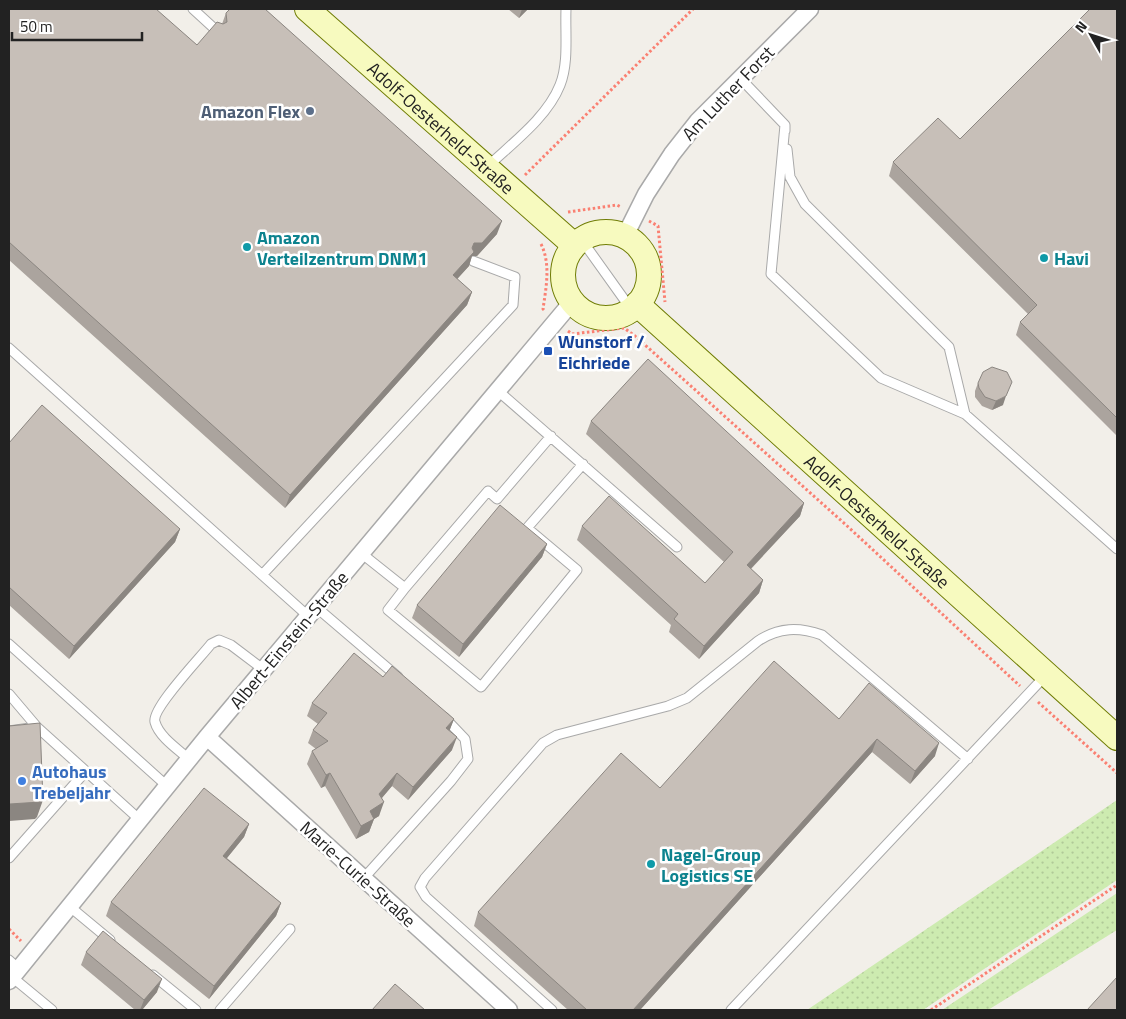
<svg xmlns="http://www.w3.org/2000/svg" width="1126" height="1019" font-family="'Titillium Web',sans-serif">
<defs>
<pattern id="grass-dots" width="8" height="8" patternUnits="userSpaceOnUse" patternTransform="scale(1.25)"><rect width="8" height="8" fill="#cdebb0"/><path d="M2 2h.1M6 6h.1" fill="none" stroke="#b0c997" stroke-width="1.8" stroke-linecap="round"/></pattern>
</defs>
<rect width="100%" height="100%" fill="#f2efe9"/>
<!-- grass -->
<path fill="url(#grass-dots)" d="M1117 800V880L923 1010H807Z
M1117 893V930L988 1010H942Z"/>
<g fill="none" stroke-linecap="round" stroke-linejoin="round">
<!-- lane casing -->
<g stroke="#a9a9a9" stroke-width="11">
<path id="lane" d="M193 9 217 31
M741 79 785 125V131
M785 125 771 274 881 378 965 414 1117 549
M787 149 790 177 805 204 949 347 965 414
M486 168C511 144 547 118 560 85 569 63 565 33 566 9
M581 239 631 309
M9 348 308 616
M497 390 677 547
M361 553 405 588 388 610 481 687 577 570 527 528 583 464
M262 575 513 305 515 277 473 261
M405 588 488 491 497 499 551 436
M316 607 398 677
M9 644 167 786
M9 694 37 727
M9 731 37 727 140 820
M189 759C179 750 159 737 155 722 151 709 201 657 211 644L219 640 231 645 264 670
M9 858 86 771
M363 879 451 781 468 759 465 739 444 717
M69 906 110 940
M9 960 19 969
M153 975 196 1010
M12 977 52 1010
M220 1010 290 929
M552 1010 426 897 420 887 425 878 543 743 557 735 668 706 687 698 758 641C779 627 799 627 822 635L968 759
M731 1010 1046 675"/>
</g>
<!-- street casing -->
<g stroke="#a9a9a9" stroke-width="19">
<path id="street" d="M625 236 646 194 672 154 698 121 810 9
M207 737 509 1010
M9 981 207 737 572 302"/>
</g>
<!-- secondary casing -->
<g stroke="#707d05" stroke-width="26">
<g id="secondary">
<path id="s1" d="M307 9 574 245"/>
<circle cx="606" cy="275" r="43"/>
<path id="s2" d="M637 304 1117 738"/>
</g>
</g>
<!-- path -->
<path stroke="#fa8072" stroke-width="3" stroke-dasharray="2.5 2.5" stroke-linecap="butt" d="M525 175 693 9
M568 212 617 205 621 207
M649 221 658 226 665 302
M541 244C551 264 546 288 543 309L545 311
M568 331 572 334 624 328 635 336 845 524 1020 686
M1038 702 1117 773
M9 929 21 941
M931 1010 1117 885"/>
<!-- lane -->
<use href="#lane" stroke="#fff" stroke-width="9"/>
<!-- street -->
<use href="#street" stroke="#fff" stroke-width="16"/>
<!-- secondary -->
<use href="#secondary" stroke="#f7fabf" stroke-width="24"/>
</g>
<!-- wall -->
<path fill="#aba49e" d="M9 9 197 45 222 24 226 13 497 234 477 256H472L469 266 457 279 472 292 467 305 285 508 9 260Z
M508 9H528L519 18Z
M1117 9V436L1016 335 1020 322 1028 314 889 176 893 162 960 139Z
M978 383 1003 405 992 410 982 406 975 397V391Z
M591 421 804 503 800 516 751 569 763 580 759 593 699 659 669 632 671 625 577 540 582 526 705 583 724 562 586 434Z
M9 443 180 529 175 542 69 659 9 605Z
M547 544 542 557 459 657 412 618 417 605Z
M383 677 454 719 449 731 452 750 408 800 392 786 382 798 379 816 374 819 369 832 356 839 325 786 321 788 307 764 312 751 316 749 308 743 313 730 318 724 307 716 312 703Z
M839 719 935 756 910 784 872 752 640 1010H568L474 926 478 912 660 788Z
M249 824 244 837 227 858 281 903 276 916 209 999 106 916 111 902Z
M86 952 157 992 142 1010H135L81 965Z"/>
<!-- shaded-wall -->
<path fill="#8b8681" d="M522 9H528L519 18Z
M502 221 497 234 477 256H472L469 266 449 288 453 275 469 257 474 243Z
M472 292 467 305 285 508 290 495Z
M1006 396 1003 405 992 410 996 401Z
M804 503 800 516 742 578 747 565Z
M180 529 175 542 69 659 74 646Z
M547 544 542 557 459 657 463 644Z
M763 580 759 593 699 659 704 646Z
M454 719 449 732 446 728Z
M457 737 452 750 408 800 413 787Z
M877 739 872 752 640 1010H633Z
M939 743 935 756 910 784 915 771Z
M330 773 325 786 321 788 326 775Z
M397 773 392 786 374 807 379 794Z
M43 800 37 817 35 819 9 821V804Z
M384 802 379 816 374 819 369 832 356 839 361 826 370 811Z
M249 824 244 837 218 869 223 856Z
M281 903 276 916 209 999 214 986Z
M162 979 157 992 142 1010H140L144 1000Z"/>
<!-- building -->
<path fill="#c7bfb8" stroke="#8b8681" d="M9 9H156L197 45 217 22 223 24 227 22 226 13 230 9H265L502 221 482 243H474L472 248 474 252 453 275 472 292 290 495 9 242Z
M1090 9H1117V418L1020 322 1037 305 893 162 938 118 960 139Z
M648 359 804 503 747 565 763 580 704 646 674 619 678 614 582 526 609 496 705 583 733 552 591 421Z
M992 367 1007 372 1012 382 1006 396 996 401 985 397 979 388 978 383 983 372Z
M42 405 180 529 74 646 9 587V443Z
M500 505 547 544 463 644 417 605Z
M354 653 383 677 392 666 454 719 446 728 457 737 413 787 397 773 379 794 384 802 370 811 374 819 361 826 330 773 326 775 312 751 328 741 313 730 327 713 312 703Z
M774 661 839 719 869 683 939 743 915 771 877 739 633 1010H587L478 912 621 753 660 788Z
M40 723 43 800 41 802 9 804V726Z
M204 788 249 824 223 856 281 903 214 986 111 902Z
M103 931 162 979 144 1000 86 952Z
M1117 977V1010H1087Z
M395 984 425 1010H372Z"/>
<!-- markers -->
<circle fill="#5c6f8a" stroke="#fff" stroke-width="2" cx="310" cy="111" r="5"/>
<g fill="#0f9aa8" stroke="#fff" stroke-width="2">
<circle cx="247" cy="247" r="5"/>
<circle cx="1044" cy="258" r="5"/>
<circle cx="651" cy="864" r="5"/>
</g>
<rect fill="#1a4fb4" stroke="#fff" stroke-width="2" x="543" y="346" width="10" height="10" rx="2.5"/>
<circle fill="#3f7fe0" stroke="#fff" stroke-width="2" cx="22" cy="781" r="5"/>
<g text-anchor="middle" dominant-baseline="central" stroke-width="5" stroke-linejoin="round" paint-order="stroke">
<!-- street labels -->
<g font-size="18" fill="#222" stroke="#fff">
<text transform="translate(728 93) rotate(-46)">Am Luther Forst</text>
<text stroke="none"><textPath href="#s1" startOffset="179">Adolf-Oesterheld-Straße</textPath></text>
<text stroke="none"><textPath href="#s2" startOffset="324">Adolf-Oesterheld-Straße</textPath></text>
<text transform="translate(289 640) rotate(-50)">Albert-Einstein-Straße</text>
<text transform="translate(358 874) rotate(42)">Marie-Curie-Straße</text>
</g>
<!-- service labels -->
<g font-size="18" font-weight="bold" fill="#4e5e75" stroke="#fff" text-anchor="end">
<text x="300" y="111">Amazon Flex</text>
</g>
<!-- culture labels -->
<g font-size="18" font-weight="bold" fill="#0d838f" stroke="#fff" text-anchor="start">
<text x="257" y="237">Amazon<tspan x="257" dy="21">Verteilzentrum DNM1</tspan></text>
<text x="1054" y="258">Havi</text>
<text x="661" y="854">Nagel-Group<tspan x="661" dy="21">Logistics SE</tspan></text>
</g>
<!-- transit labels -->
<g font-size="18" font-weight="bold" fill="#164399" stroke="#fff" text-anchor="start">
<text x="558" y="341">Wunstorf /<tspan x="558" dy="21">Eichriede</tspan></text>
</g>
<!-- shop labels -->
<g font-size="18" font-weight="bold" fill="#366cbe" stroke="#fff" text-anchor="start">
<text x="32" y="771">Autohaus<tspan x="32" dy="21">Trebeljahr</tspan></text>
</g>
</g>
<!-- border -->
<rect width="1126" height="1019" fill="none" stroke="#222222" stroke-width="20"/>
<!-- north arrow -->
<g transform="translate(1091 35) rotate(309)" stroke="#ffffff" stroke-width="4" paint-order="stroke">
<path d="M0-4L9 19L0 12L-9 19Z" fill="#222222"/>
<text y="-8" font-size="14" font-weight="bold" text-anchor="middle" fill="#222222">N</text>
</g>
<!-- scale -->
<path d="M12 32v8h130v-8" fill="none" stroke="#222222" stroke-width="2.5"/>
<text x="20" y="32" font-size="15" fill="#222222" stroke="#ffffff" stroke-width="4" paint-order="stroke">50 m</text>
</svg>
